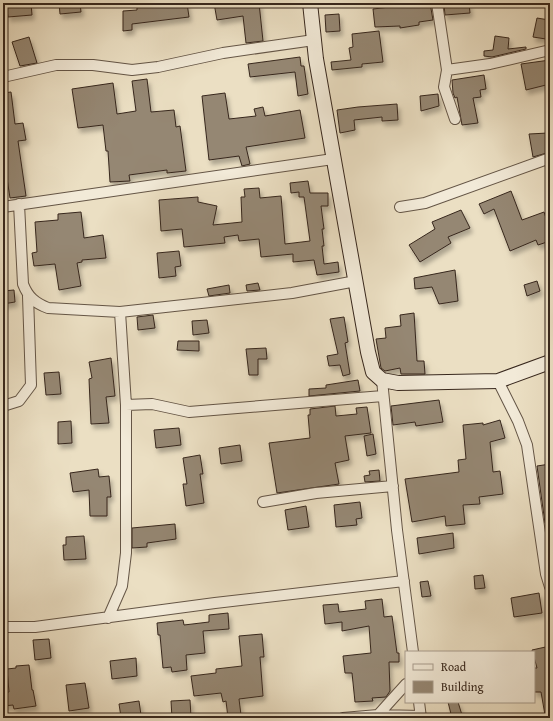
<svg xmlns="http://www.w3.org/2000/svg" width="553" height="721" font-family="'Gentium Book Plus',serif">
<defs>
<filter id="shadow"><feDropShadow dx="2.5" dy="4.5" stdDeviation="2" flood-color="#0004"/></filter>
</defs>
<rect width="100%" height="100%" fill="#ebdfc3"/>
<filter id="stains"><feTurbulence type="fractalNoise" baseFrequency=".005" numOctaves="4"/><feColorMatrix values="0 0 0 0 .2 0 0 0 0 .09 0 0 0 0 .02 0 0 0 .5 -.17"/></filter>
<radialGradient id="worn" r=".72"><stop offset=".6" stop-color="#630" stop-opacity="0"/><stop offset="1" stop-color="#630" stop-opacity=".3"/></radialGradient>
<!-- building -->
<path fill="#958773" stroke="#37271d" filter="url(#shadow)" d="M6 3H31L32 15 8 17Z
M59 3H80L81 12 60 14Z
M137 3H187L189 17 132 24V30L123 31V11L137 10Z
M214 3H259L263 41 246 43 243 16 217 20Z
M400 3H430L433 20 419 22V25L400 28V26L375 27 373 9 390 7V5Z
M469 3 470 13 445 15 444 5Z
M339 14 340 31 326 32 325 15Z
M537 18 549 20 546 39 533 37Z
M379 31 383 62 362 64V67L332 70 331 62 351 60 349 48 353 47 352 34Z
M495 36 509 38 508 49 526 47V49L492 57 484 56V51L493 50Z
M29 37 37 63 20 66 12 42Z
M300 57 301 66H304L308 94 298 96 295 72 250 77 248 64Z
M550 60V84L526 90 521 64Z
M484 75 486 89 480 90 481 97 473 98 478 123 462 125 457 97 455 98 453 93 452 80Z
M147 79 151 112 174 110 176 127 180 126 186 171 167 173V170L129 175 130 181 110 182 108 151H106L103 125 78 128 72 89 113 83 117 114 136 111 132 81Z
M11 92 15 124 23 123 26 140 18 141 26 196 10 198 3 152V93Z
M225 93 229 119 256 116 254 109 263 107 265 116 300 110 305 138 246 147 250 164 242 166 239 156 209 160 202 96Z
M438 94 439 106 421 111 420 96Z
M397 104 398 120 382 121V117L354 120 355 130 340 133 337 110 358 107Z
M548 133 550 152 533 157 529 134Z
M308 181 310 193H328V206H321L324 229H322L324 246H322L324 264 338 262 339 272 317 275 314 260 293 262V254L261 257 259 239 239 241 238 235 224 237 225 243 184 247 182 229 161 231 159 200 198 197V202L217 206 213 225 242 222 241 197H245L244 189 259 188 260 198 281 196 285 244 310 241 304 197H299V192L291 193 290 183Z
M511 191 522 220 544 212 550 230V241L538 245 536 240 510 251 494 209 484 214 479 204Z
M461 210 470 228 448 237 451 243 420 262 409 245 435 229 432 222Z
M81 212 84 238 103 235 106 258 82 260V262L77 263 81 286 59 290 55 264 34 266 32 253 37 252 35 222 58 220V214Z
M179 251 181 266 175 267 176 276 159 278 157 253Z
M455 270 458 301 439 304 432 287 415 289 414 278Z
M537 281 540 291 527 296 524 285Z
M258 283 260 290 247 291 246 285Z
M229 285 230 293 209 296 207 289Z
M14 290 15 302 3 304V291Z
M414 313 417 361H424L425 374H401L400 368 385 371 381 368 376 339 386 338 385 328 401 326 400 315Z
M153 315 155 328 138 330 137 317Z
M344 317 348 342 345 343 350 374 343 376 340 365 329 366 327 356 338 354 330 319Z
M207 320 209 333 193 335 192 321Z
M178 341H199V351L177 350Z
M266 348 267 359H258V375H249L246 349Z
M111 358 115 396 106 397 109 423 91 424 89 379 92 378 89 362Z
M59 372 61 394 46 395 44 373Z
M358 380 360 391 309 396V389L326 388V385Z
M439 400 443 422 416 426 415 422 393 425 391 406Z
M335 406 336 416 357 414 356 408 367 407 371 433 345 436 349 460 335 463 339 484 277 493 269 443 310 438 308 415H310V409Z
M500 420 505 438 490 442 493 472 500 471 503 494 479 497 480 504 463 505 465 524 446 526 445 516 412 522 405 479 459 472 458 460 466 459 463 425 483 423V425Z
M71 421 72 443 58 444V422Z
M179 428 181 445 156 448 154 430Z
M373 434 376 454 367 456 364 436Z
M240 445 242 461 221 464 219 448Z
M200 455 203 474H200L204 503 186 506 183 484H187L183 458Z
M550 464V523H545L537 466Z
M98 469 99 477 109 476 111 497H107V516H90L89 490 73 492 70 473Z
M379 470 380 481 365 482 364 476 370 475 369 471Z
M360 502 362 518 356 519 357 525 336 527 334 505Z
M306 506 309 527 288 530 285 510Z
M175 524 176 539 147 543V547L132 548V528Z
M453 533 454 548 419 554 417 538Z
M84 536 86 559 64 560 63 545H66V537Z
M483 575 485 588 475 589 474 576Z
M428 581 431 596 422 597 420 582Z
M539 593 542 613 514 617 511 598Z
M382 599 384 617 392 616 397 653H399V662H389L390 691 386 697 372 698 373 701 355 702 352 673H345L343 656 371 653 369 626 342 631V622L325 624 323 605 338 604 339 612 366 609 365 601Z
M228 613 229 629 203 631 205 653 186 655 187 670 172 672 171 667 163 668 160 635H158L157 623 183 620 184 625 209 622V615Z
M262 634 264 657H260L263 696 239 699 241 715 228 718 226 701 223 702 221 693 194 696 191 676 216 673V669L242 666 239 636Z
M49 639 51 658 35 660 33 640Z
M550 646V714L545 715 541 692H534V668H537L532 650Z
M136 658 137 676 112 679 110 661Z
M29 665 32 690H33L36 706 14 709 13 705 3 706V692H9L7 669 16 668V666Z
M85 683 89 708 69 711 66 685Z
M190 700 191 717 172 718 171 701Z
M139 701 141 715 121 717 119 704Z
M448 702H458L462 715 452 718Z"/>
<g fill="none" stroke-linecap="round" stroke-linejoin="round">
<!-- street casing -->
<g stroke="#645546" stroke-width="12">
<path id="street" d="M437 3 447 70 444 87 455 119
M447 70 490 64 550 50
M3 77 56 65H93L132 70 158 67 223 53 314 40
M19 204 23 284C28 297 35 303 48 308L120 312 292 293 356 281
M3 207 333 159
M400 207 425 203 550 158
M382 380 397 530 413 652
M498 381 518 421 527 445 546 574 550 587
M126 405 152 404 189 412 383 396
M3 406 19 401 31 385 28 296
M263 502 316 493 393 486
M108 618 122 586 126 553V405L120 312
M3 627H35L215 603 404 581
M419 702 421 718
M378 715 406 684
M343 718 378 715 421 716"/>
</g>
<!-- secondary casing -->
<g stroke="#37271d" stroke-width="16">
<path id="secondary" d="M310 3 316 59 368 352 373 372 382 380 398 383 498 381 550 362"/>
</g>
<!-- street -->
<use href="#street" stroke="#f2ead8" stroke-width="10"/>
<!-- secondary -->
<use href="#secondary" stroke="#f2ead8" stroke-width="14"/>
</g>
<!-- margin -->
<rect width="553" height="721" fill="none" stroke="#ebdfc3" stroke-width="16"/>
<rect x="4" y="4" width="545" height="713" fill="none" stroke="#37271d" stroke-width="2"/>
<rect x="8" y="8" width="537" height="705" fill="none" stroke="#37271d"/>
<!-- legend -->
<rect x="405" y="651" width="130" height="52" fill="#f2ead8" stroke="#a79c8d"/>
<rect x="413" y="664" width="20" height="6" fill="#f2ead8" stroke="#a79c8d"/>
<text x="441" y="671" font-size="12" fill="#37271d">Road</text>
<rect x="413" y="681" width="20" height="12" fill="#958773" stroke="#a79c8d"/>
<text x="441" y="691" font-size="12" fill="#37271d">Building</text>
<rect width="100%" height="100%" filter="url(#stains)"/>
<rect width="100%" height="100%" fill="url(#worn)"/>
</svg>
